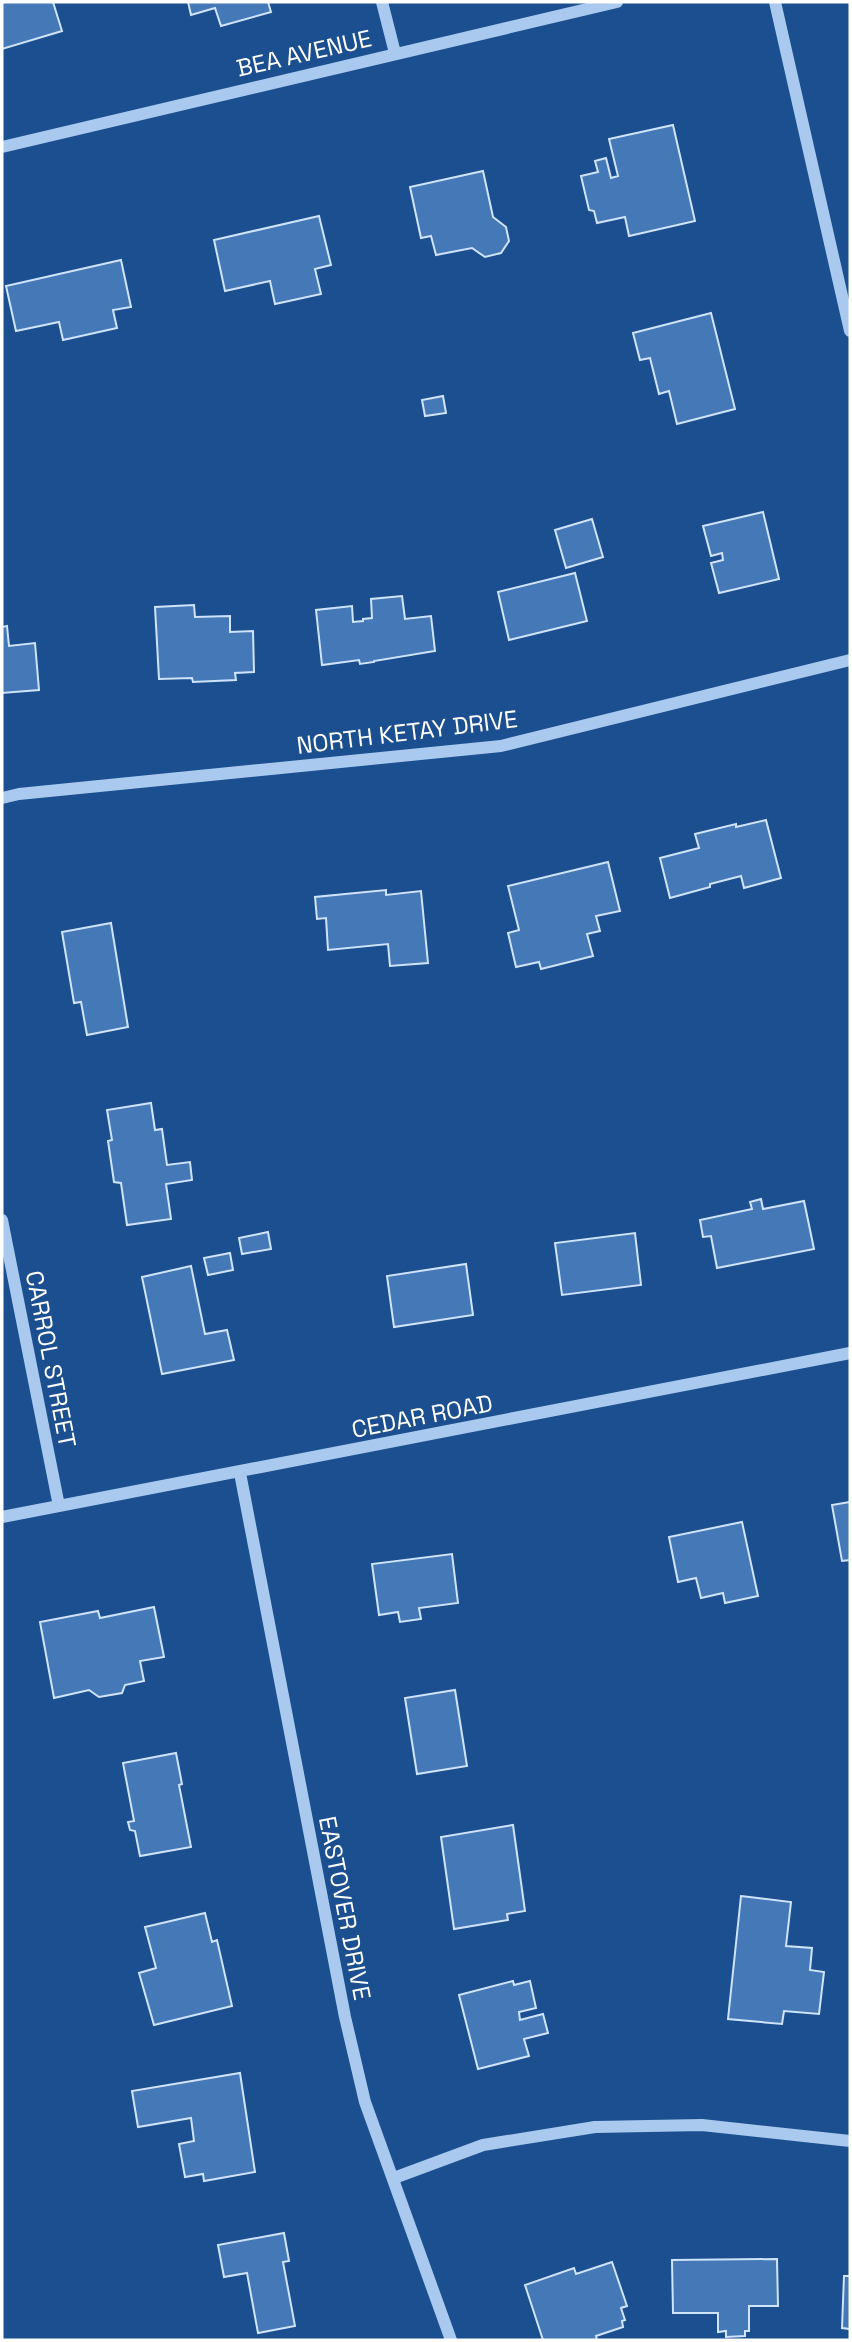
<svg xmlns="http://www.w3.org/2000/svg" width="852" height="2342" font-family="'Space Grotesk',sans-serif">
<rect width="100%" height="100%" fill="#1b4f8f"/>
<!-- building -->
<path fill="#4478b7" stroke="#cfe3fa" stroke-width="2" d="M2 2H53L62 31 2 49Z
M188 2H268L271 12 221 26 215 8 191 15Z
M673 125 695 221 629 236 625 217 597 223 594 211 589 210 581 176 598 172 595 161 606 158 611 178 618 176 609 139Z
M483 171 493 217 506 227 509 241 501 253 485 257 472 248 436 255 431 236 421 238 410 187Z
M319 216 331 265 315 269 321 294 275 304 270 281 225 291 214 240Z
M121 260 131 307 113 310 117 328 63 340 59 322 16 331 6 286Z
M711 313 735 409 677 424 669 391 659 394 650 358 640 360 633 333Z
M443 396 446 413 425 416 422 400Z
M763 512 779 579 719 593 711 563 723 560 722 553 711 556 703 526Z
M592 519 603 557 566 568 555 530Z
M575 573 587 621 509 640 498 592Z
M402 596 405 619 431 616 435 651 374 661V662L360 664 359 660 322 665 316 610 352 606 353 622 363 621V619L372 618 371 599Z
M194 605 195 617 230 616V632L253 631 254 672 235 673 236 680 193 682 192 678 159 679 155 607Z
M7 626 9 646 35 643 39 690 2 693V627Z
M766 820 781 878 744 888 741 876 710 884V887L670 898 660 858 699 848 695 834 736 824V827Z
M608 862 620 911 596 916 600 931 587 934 593 956 541 969 539 962 516 967 508 933 519 930 508 886Z
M386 890V895L421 891 428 963 390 966 388 944 328 950 326 918 317 919 315 897Z
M111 923 128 1027 87 1035 81 1002 74 1003 62 932Z
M151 1103 155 1130 162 1129 167 1165 190 1162 192 1180 166 1184 171 1219 127 1225 121 1183 114 1182 108 1141 112 1140 107 1110Z
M761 1199 763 1209 804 1201 814 1249 717 1268 711 1236 703 1237 700 1220 752 1209 750 1202Z
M268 1232 271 1249 242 1254 239 1238Z
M635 1233 641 1285 562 1295 555 1243Z
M230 1253 233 1270 208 1275 204 1258Z
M466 1264 473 1315 394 1327 387 1276Z
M191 1266 205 1334 227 1330 234 1360 162 1374 142 1277Z
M850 1502V1560L842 1561 832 1505Z
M742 1522 758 1596 725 1603 723 1593 701 1598 696 1578 678 1582 669 1537Z
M452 1554 458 1603 419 1608 421 1619 400 1622 398 1612 379 1615 372 1564Z
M154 1607 164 1657 140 1661 144 1681 125 1685 122 1693 99 1697 89 1690 54 1698 40 1622 98 1611 100 1618Z
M455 1690 467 1766 417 1774 405 1698Z
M176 1753 182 1784 179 1785 191 1847 140 1856 135 1831 130 1830 128 1822 134 1821 123 1763Z
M513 1825 525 1911 507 1914 508 1920 454 1929 441 1837Z
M741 1896 791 1902 786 1946 812 1948 810 1970 824 1972 819 2014 784 2011 782 2024 728 2019Z
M205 1913 212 1942 217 1940 232 2006 154 2025 139 1973 156 1968 145 1927Z
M513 1981 514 1985 530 1981 536 2008 519 2012 520 2020 543 2014 548 2033 524 2039 529 2056 478 2069 459 1995Z
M240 2073 255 2172 204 2181 203 2174 185 2177 179 2144 194 2141 191 2118 138 2127 132 2091Z
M284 2233 289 2261 283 2262 295 2326 258 2333 247 2273 224 2277 218 2245Z
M777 2259 778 2306H749V2331H745V2336L726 2337V2331L718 2332V2313H673L672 2260Z
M612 2262 627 2306 621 2308 625 2320 622 2321 623 2327 596 2336 597 2340H543L525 2285 574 2268 576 2274Z
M844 2276H850V2329L842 2328Z"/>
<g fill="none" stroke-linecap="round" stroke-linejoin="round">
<!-- minor -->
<path stroke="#a9c9ee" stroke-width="12" d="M382 2 395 53
M775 2 850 331
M2 147 617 2
M2 798 19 794 501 746 850 660
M2 1220 59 1506
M240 1473 345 2017 365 2102 451 2340
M2 1517 850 1353
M394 2178 483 2145 595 2127 702 2125 850 2141"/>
</g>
<g text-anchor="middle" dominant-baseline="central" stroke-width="7" stroke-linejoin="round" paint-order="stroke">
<!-- street labels -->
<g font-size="24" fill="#fff" stroke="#1b4f8f">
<text transform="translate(304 53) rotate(-13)">BEA AVENUE</text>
<text transform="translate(407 732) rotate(-7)">NORTH KETAY DRIVE</text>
<text transform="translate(51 1359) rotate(79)">CARROL STREET</text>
<text transform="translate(422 1416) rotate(-11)">CEDAR ROAD</text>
<text transform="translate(345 1908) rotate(79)">EASTOVER DRIVE</text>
</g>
</g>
<!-- border -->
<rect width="852" height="2342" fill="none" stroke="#ffffff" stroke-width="7"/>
</svg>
